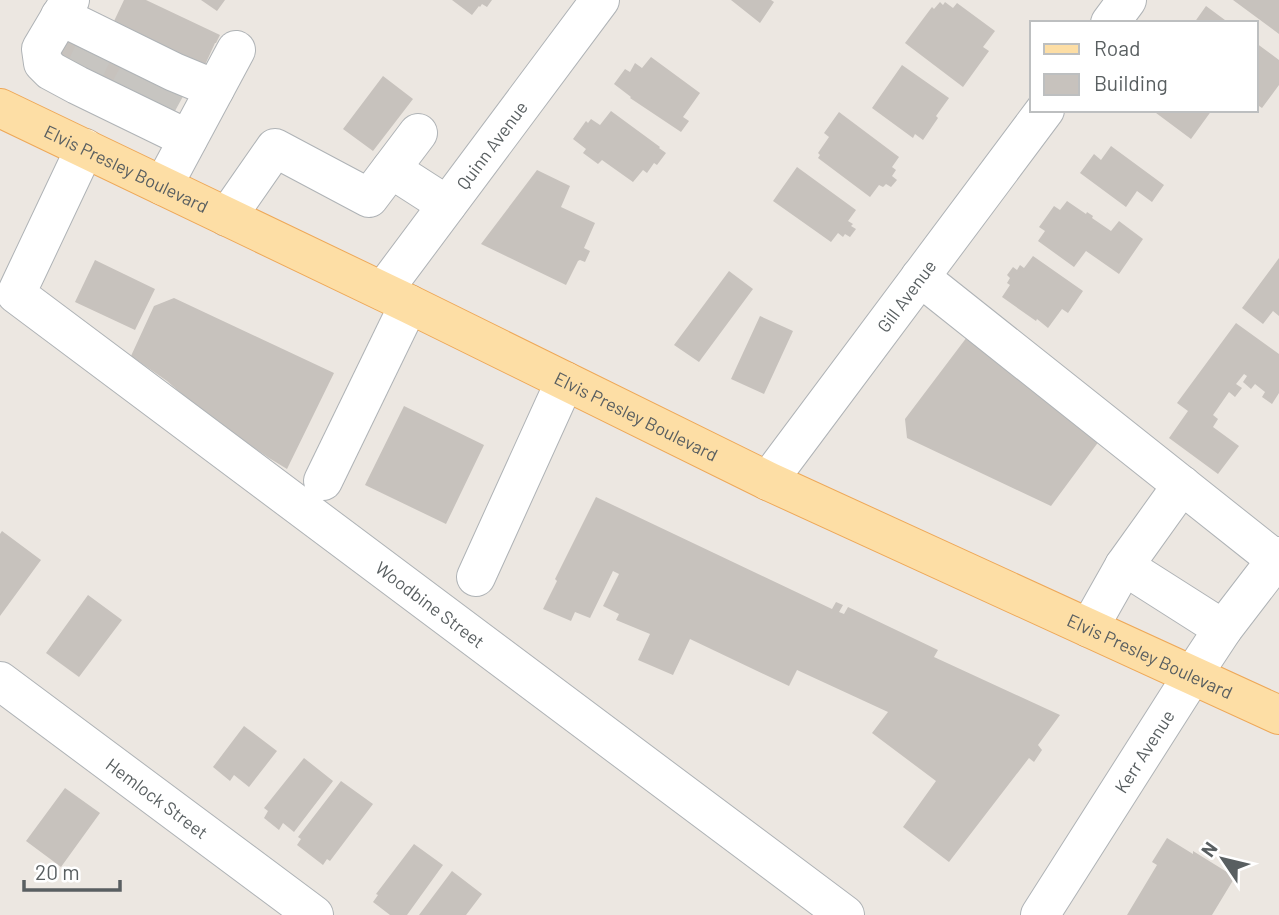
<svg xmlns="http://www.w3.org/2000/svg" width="1279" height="915" font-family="Barlow,sans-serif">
<rect width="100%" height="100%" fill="#ece7e1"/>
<!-- building -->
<path fill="#c7c2bd" d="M124 0H146L220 35 216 43H215L199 78 107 36Z
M201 0H225L217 11Z
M452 0H492L487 7 482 4 480 7 479 6 472 15Z
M731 0H771L774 2 760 23Z
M1233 0H1279V34Z
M940 2 943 5 945 2 953 8 957 3 995 31 983 47 989 51 963 87 905 43 932 7 934 9Z
M1206 6 1229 23H1194Z
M64 23 185 81 170 113 48 55Z
M1256 43 1279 60V85L1262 108 1256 104Z
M651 57 700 93 683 117 689 121 681 132 630 98 631 97 614 84 625 69 630 72 635 63 642 68Z
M902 65 949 98 936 116 938 118 923 140 915 134 913 138 872 108Z
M383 76 413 99 373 151 343 129Z
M1152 110H1212L1191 139Z
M611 111 660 147 659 148 666 153 657 165 654 163 647 173 643 170 633 182 602 160 598 164 583 153 586 149 573 139 586 121 588 123 591 119 600 125Z
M839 112 899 157 892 167 896 170 892 176 897 180 891 187 886 184 883 187 879 185 870 197 818 158 820 155 818 153 829 137 824 133Z
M1111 146 1164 185 1152 202 1137 191 1126 207 1080 173 1094 154 1101 160Z
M797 167 856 210 848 221 853 224 851 226 856 229 850 237 845 234 843 237 838 233 831 242 773 201Z
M537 170 570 186 561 207 595 223 584 248 590 251 585 262 580 260 578 261 566 285 481 244Z
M1067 201 1086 214 1087 212 1093 216 1092 218 1111 231 1119 221 1143 239 1119 274 1086 251 1074 267 1038 241 1045 231 1039 227 1054 206 1060 210Z
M1033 256 1083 291 1068 313 1062 309 1048 328 1037 319 1036 321 1002 297 1010 285 1007 283 1010 278 1007 275 1013 267 1017 270 1020 265 1024 268Z
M1279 258V316L1273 311 1263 324 1242 308Z
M95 260 155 289 135 330 75 302Z
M729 271 753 289 699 362 674 345Z
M174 298 334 373 287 469 269 458 206 415 167 381 131 356 154 306Z
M760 316 793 331 764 394 731 379Z
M1236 323 1279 354V393L1272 404 1262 397 1265 392 1255 384 1251 389 1243 382 1247 376 1244 374 1236 384 1242 388 1235 397 1229 392 1213 415 1218 419 1213 427 1239 446 1218 474 1169 438 1188 411 1177 403Z
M970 333 1105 433 1051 506 907 438 905 419Z
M404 406 484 445 446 524 365 485Z
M596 497 832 609 836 602 843 605 839 612 844 614 848 607 938 650 934 657 1060 715 1038 745 1042 750 1034 762 1029 758 949 862 903 827 936 781 872 733 888 712 797 670 789 686 690 639 673 675 638 660 650 634 616 620 619 614 603 606 619 574 613 571 590 618 575 612 571 621 543 609 557 581 555 579Z
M2 531 41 560 0 616V534Z
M88 595 122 620 79 677 46 653Z
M244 726 277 751 249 787 234 775 230 781 213 767Z
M304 758 333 781 294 832 283 823 279 830 264 818 268 811 264 808Z
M341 781 373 804 330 861 327 859 323 865 297 845 301 839 298 837Z
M65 788 100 813 61 867 26 841Z
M1167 838 1193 854V851L1235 877 1212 915H1127L1157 865 1152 862Z
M414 844 443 865 407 915H390L373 902 378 895 376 894Z
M452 871 482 894 466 915H419Z"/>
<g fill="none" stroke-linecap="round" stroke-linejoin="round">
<!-- minor-tunnel -->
<path stroke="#c7c5c1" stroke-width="38" stroke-dasharray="38 19" stroke-linecap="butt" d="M84 72 99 40
M128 93 145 61
M156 106 173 75"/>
<!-- minor casing -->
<g stroke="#afb3b6" stroke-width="40">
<g id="minor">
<path d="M70 0 41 49 43 63 51 71 77 85 188 139"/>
<path d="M60 16 174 72 215 89"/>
<path d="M1110 23 1127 0"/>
<path id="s1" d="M85 148 16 294 845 915"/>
<path d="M391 169 447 205"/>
<path d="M163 186 236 50"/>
<path d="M227 217 275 148 369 198 418 133"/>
<path d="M920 277 1276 560"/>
<path id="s2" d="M383 291 600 0"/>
<path d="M323 481 409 304"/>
<path id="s3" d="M768 481 1045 110"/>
<path d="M1124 566 1223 629"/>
<path d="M476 577 565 381"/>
<path d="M1089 628 1124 566 1182 485"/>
<path id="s4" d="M0 681 314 915"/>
<path id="s5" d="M1040 915 1192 676 1223 629 1279 556"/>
</g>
</g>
<!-- major casing -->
<g stroke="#eea858" stroke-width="40">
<g id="major">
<path id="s6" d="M0 108 409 304 768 481 1279 715"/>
</g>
</g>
<!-- minor -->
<use href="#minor" stroke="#fff" stroke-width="38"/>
<!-- major -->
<use href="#major" stroke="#fddea5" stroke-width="38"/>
</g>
<g text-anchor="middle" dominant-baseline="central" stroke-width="6" stroke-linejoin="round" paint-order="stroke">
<!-- street labels -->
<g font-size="18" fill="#595f61" stroke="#fff">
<text stroke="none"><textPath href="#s2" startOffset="182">Quinn Avenue</textPath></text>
<text stroke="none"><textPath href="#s6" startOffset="140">Elvis Presley Boulevard</textPath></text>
<text stroke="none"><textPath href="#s3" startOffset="231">Gill Avenue</textPath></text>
<text stroke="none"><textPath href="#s6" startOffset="707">Elvis Presley Boulevard</textPath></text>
<text stroke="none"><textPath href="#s1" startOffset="679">Woodbine Street</textPath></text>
<text stroke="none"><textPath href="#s6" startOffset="1274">Elvis Presley Boulevard</textPath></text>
<text stroke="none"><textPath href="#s5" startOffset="194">Kerr Avenue</textPath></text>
<text stroke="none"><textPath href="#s4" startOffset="196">Hemlock Street</textPath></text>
</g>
</g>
<!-- legend -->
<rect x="1030" y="21" width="228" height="91" fill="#ffffff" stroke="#bdbfc0" stroke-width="2"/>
<rect x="1044" y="44" width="35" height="10" fill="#fddea5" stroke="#bdbfc0" stroke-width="2"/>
<text x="1094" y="56" font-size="21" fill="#595f61">Road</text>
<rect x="1044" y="74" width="35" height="21" fill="#c7c2bd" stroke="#bdbfc0" stroke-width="2"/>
<text x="1094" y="91" font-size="21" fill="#595f61">Building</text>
<!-- north arrow -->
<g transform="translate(1223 859) rotate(305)" stroke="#ffffff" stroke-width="5" paint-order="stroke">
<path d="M0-5L12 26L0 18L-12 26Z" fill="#595f61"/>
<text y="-10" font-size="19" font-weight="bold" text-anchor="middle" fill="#595f61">N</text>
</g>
<!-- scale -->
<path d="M24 880v10h96v-10" fill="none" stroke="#595f61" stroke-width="3.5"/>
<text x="35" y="880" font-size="21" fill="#595f61" stroke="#ffffff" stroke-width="5" paint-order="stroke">20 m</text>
</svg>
